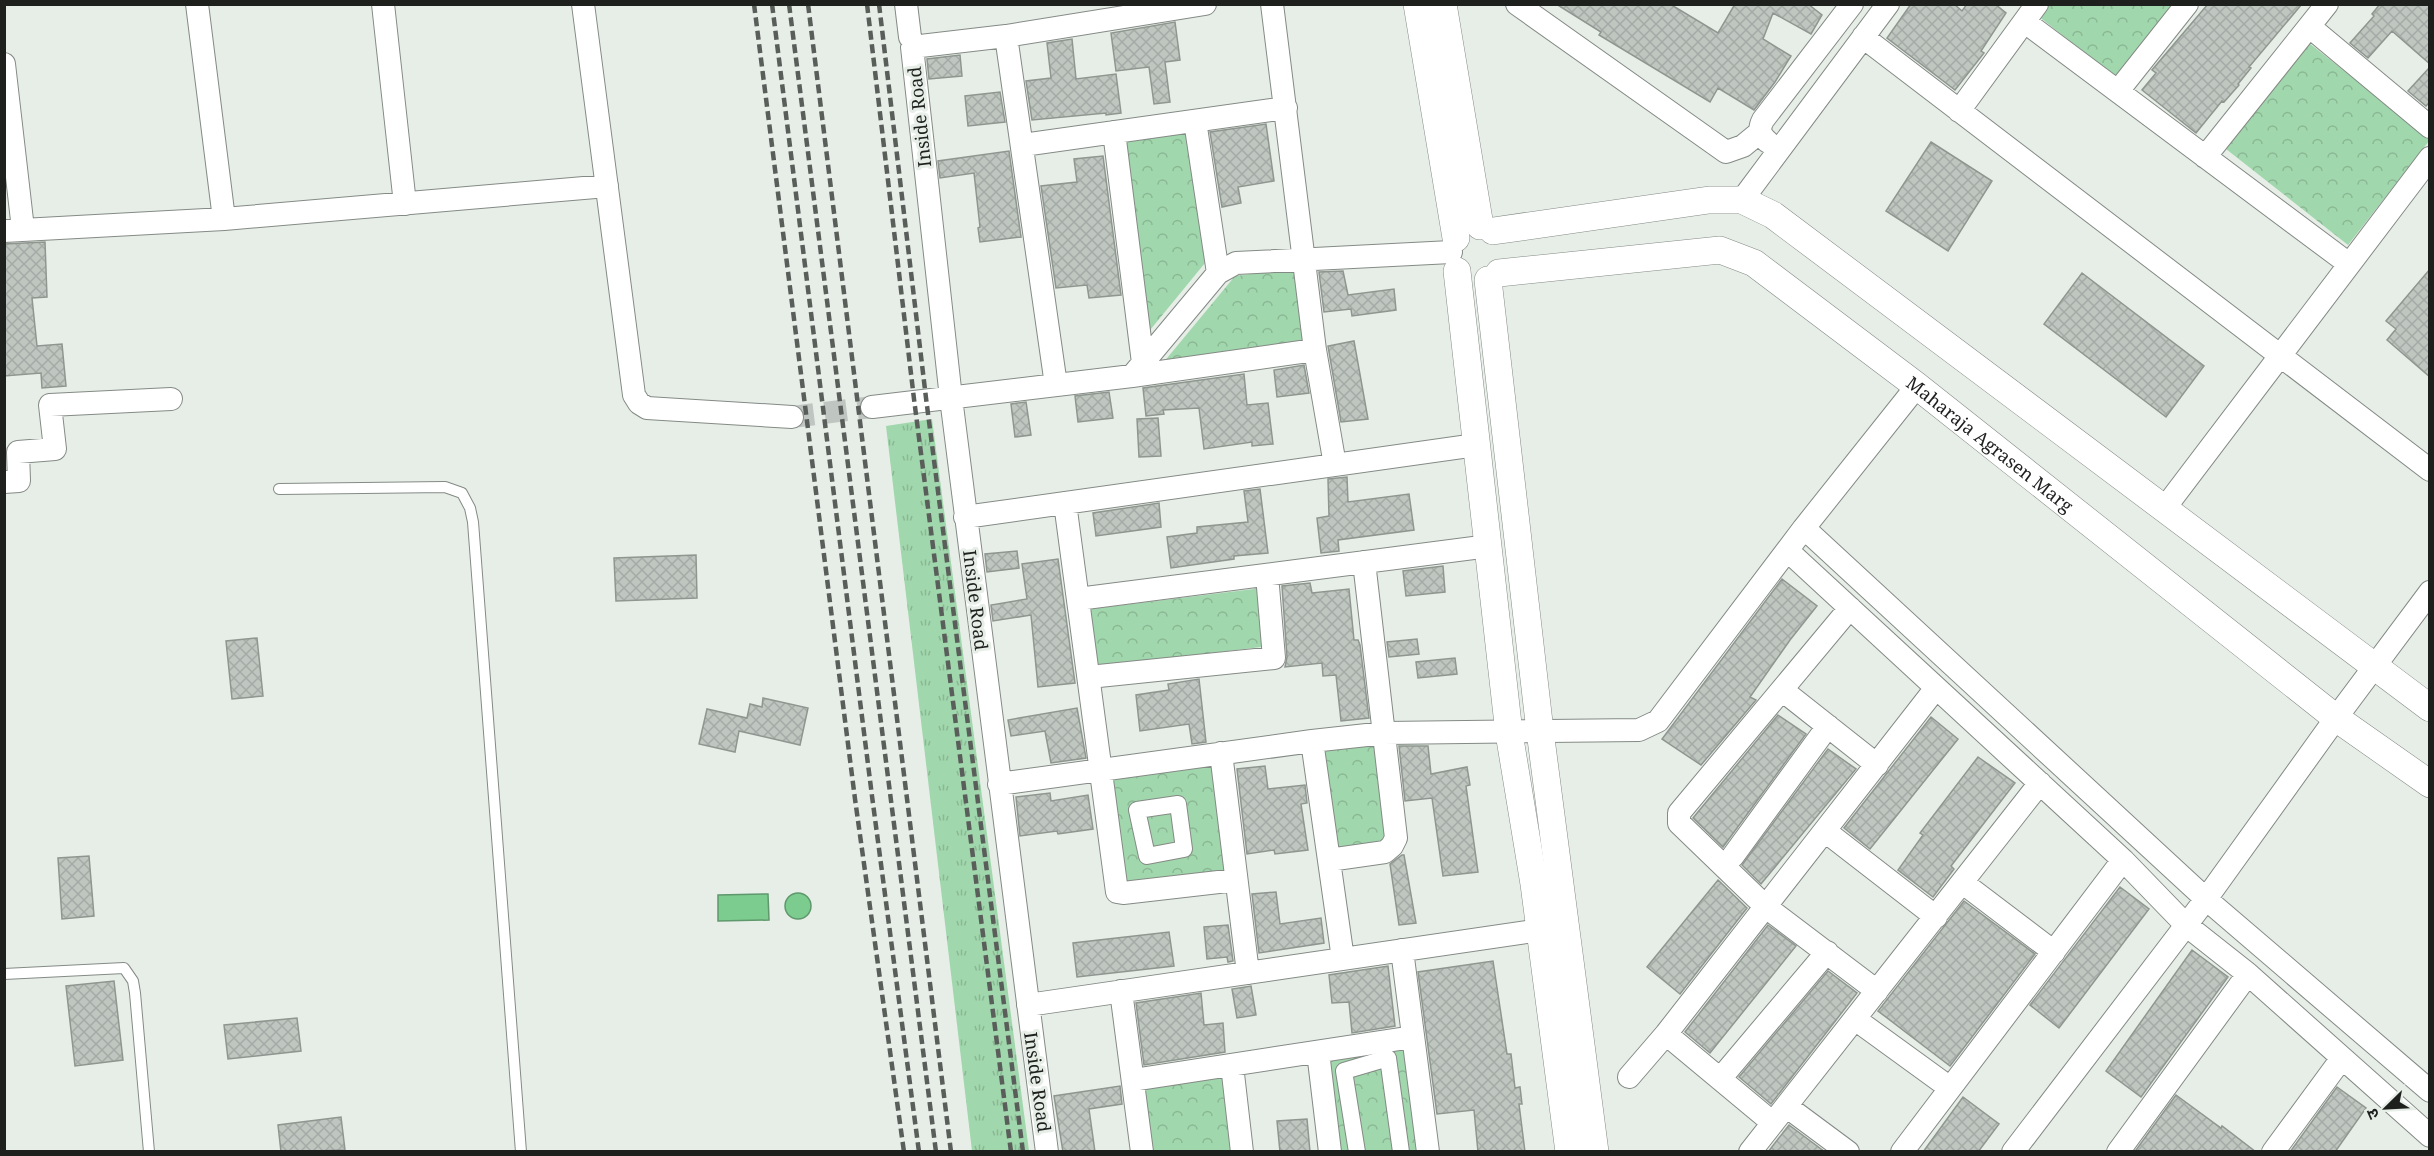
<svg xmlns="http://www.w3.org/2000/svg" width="2434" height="1156" font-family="'Noto Serif','Noto Sans Devanagari',serif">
<defs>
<pattern id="grass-tufts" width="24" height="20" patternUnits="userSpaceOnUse" patternTransform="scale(1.5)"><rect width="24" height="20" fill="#a1d7ac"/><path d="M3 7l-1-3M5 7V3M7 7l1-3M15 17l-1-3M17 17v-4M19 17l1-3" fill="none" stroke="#8ab894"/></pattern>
<pattern id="park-crowns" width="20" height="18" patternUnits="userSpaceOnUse" patternTransform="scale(1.5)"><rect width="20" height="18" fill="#a1d7ac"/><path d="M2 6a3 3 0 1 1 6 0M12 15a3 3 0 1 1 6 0" fill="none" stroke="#8ab894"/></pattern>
<pattern id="building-cross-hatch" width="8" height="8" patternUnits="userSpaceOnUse" patternTransform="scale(1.5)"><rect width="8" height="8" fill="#bfc6c0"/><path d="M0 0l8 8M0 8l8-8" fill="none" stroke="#a4aaa5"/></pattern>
</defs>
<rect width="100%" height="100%" fill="#e7eee8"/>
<!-- grass -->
<path fill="url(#grass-tufts)" d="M932 419 1029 1151H972L886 426Z"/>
<!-- park -->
<path fill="url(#park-crowns)" d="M2045 5H2175L2117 79 2037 15Z
M2309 43 2429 138V141L2348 245 2226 149Z
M1189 133 1205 263 1146 335 1122 141Z
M1298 268 1309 342 1163 363 1235 276Z
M1262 588 1269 646 1089 668 1082 610Z
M1382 740 1394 843 1334 851 1321 748Z
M1212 765 1225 873 1120 886 1107 777Z
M1407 1046 1421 1151H1339L1327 1056Z
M1224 1074 1234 1151H1151L1142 1085Z"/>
<!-- water -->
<path fill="#7bcc8e" stroke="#5f986c" stroke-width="1.5" d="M785 906a13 13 0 1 1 26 0a13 13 0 1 1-26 0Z
M768 894 769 920 718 921V895Z"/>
<!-- building -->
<path fill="url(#building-cross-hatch)" stroke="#8f9690" stroke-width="1.5" d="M1556 4H1670L1718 33 1735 4H1808L1822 15 1811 34 1773 13 1763 39 1791 56 1775 82 1754 110 1718 88 1710 102 1599 35 1601 32Z
M1911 4H1954L1962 11 1967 4H1995L2006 13 1981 51 1984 53 1955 90 1887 38Z
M2208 4H2302L2249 67 2251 68 2238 84 2239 85 2224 102 2222 101 2196 133 2142 90 2156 73 2152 70Z
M2380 4H2430V64L2392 31 2368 58 2350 43 2374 16 2372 14Z
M1175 22 1180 60 1165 62 1170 102 1154 104 1149 67 1116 71 1111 33Z
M1072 39 1076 79 1116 74 1121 113 1106 115V113L1032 120 1026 81 1051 78 1047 43Z
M960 55 962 76 929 79 927 59Z
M2430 67V102L2426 106 2408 91Z
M1000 92 1005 122 968 126 965 96Z
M1266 124 1274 181 1238 187 1241 203 1222 207 1210 132Z
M1931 142 1992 181 1948 251 1886 211Z
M1009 151 1021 237 980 242 978 228 980 227 974 173 940 178 938 161Z
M1103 156 1121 295 1089 298 1087 285 1056 288 1041 186 1077 182 1074 159Z
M45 242 47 297 32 298 37 346 62 344 66 386 42 388 41 373 4 376V244Z
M2430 269V377L2387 340 2396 329 2386 321Z
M1343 271 1348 295 1394 289 1396 310 1352 316 1351 309 1324 312 1319 272Z
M2082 273 2204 366 2166 417 2044 324Z
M1354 341 1368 419 1341 422 1328 346Z
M1304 365 1309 393 1277 397 1274 370Z
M1244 374 1247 405 1268 403 1273 444 1252 446V442L1204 449 1199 408 1163 410 1164 414 1146 416 1143 388Z
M1109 392 1113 418 1078 422 1075 396Z
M1026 402 1031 435 1015 437 1011 404Z
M1158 418 1161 456 1139 457 1137 419Z
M1347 477 1348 502 1409 494 1414 530 1338 540 1339 551 1321 553 1317 518 1329 516 1328 479Z
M1260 489 1268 553 1234 556V559L1171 568 1167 537 1197 533V527L1248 522 1244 491Z
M1159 503 1161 527 1096 536 1093 513Z
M1017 551 1019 568 987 572 985 554Z
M696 555 697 598 616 601 614 558Z
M1058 559 1075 683 1038 687 1031 615 993 621 991 605 1027 599 1022 564Z
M1443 566 1445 592 1406 596 1403 571Z
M1782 579 1817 606 1790 640 1750 697 1756 700 1701 765 1662 739Z
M1310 583 1312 593 1349 589 1354 640H1358L1360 645 1369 718 1341 721 1336 675 1323 676 1322 663 1285 667 1287 657 1282 586Z
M257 638 263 696 232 699 226 641Z
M1417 639 1419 654 1389 657 1387 642Z
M1455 658 1457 674 1418 678 1416 662Z
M1199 679 1206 742 1192 744 1189 724 1140 731 1136 695 1169 690 1168 684Z
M763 698 808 708 800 745 739 731 735 752 699 744 707 709 747 718 750 704 762 707Z
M1077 708 1086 758 1051 763 1045 731 1011 736 1008 720Z
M1778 715 1806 734 1723 847 1693 818Z
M1931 717 1958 739 1870 849 1844 828Z
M1399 746H1428L1431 774 1467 767 1470 785 1466 786 1478 872 1443 876 1432 798 1405 801Z
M1828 749 1856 769 1761 884 1742 865Z
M1978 757 2015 783 1951 866 1954 869 1933 897 1898 870 1923 835 1920 833Z
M1265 766 1268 789 1305 785 1307 803 1301 804 1308 850 1275 854 1274 850 1247 854 1237 769Z
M1050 793 1051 801 1088 795 1093 829 1058 834 1057 831 1020 836 1016 797Z
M1402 855H1404L1416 923 1399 925 1390 864Z
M89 856 94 916 62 919 58 858Z
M1718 880 1747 908 1680 994 1647 967Z
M2120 887 2149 909 2059 1028 2030 1005Z
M1276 892 1280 924 1321 918 1324 943 1259 953 1252 894Z
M1964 901 2035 954 1950 1066 1878 1011Z
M1228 925 1233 961 1228 962 1227 957 1207 959 1204 927Z
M1768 925 1796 946 1710 1053 1685 1032Z
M1169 932 1174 966 1077 977 1073 943Z
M2192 950 2228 977 2141 1097 2106 1071Z
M1493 961 1507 1054H1511L1515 1088 1520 1087 1522 1104H1519L1525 1152H1478L1474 1110 1437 1114 1418 972Z
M1388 966 1395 1026 1352 1033 1349 1002 1332 1003 1329 975Z
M1828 971 1857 993 1771 1104 1739 1077Z
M114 981 123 1060 75 1066 66 986Z
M1251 986 1256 1015 1237 1018 1232 989Z
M1201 993 1204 1025 1223 1023 1225 1052 1144 1065 1136 1003Z
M297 1018 301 1051 228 1059 224 1025Z
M1120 1086 1122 1104 1089 1109 1095 1152H1063L1054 1096Z
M2337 1087 2366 1108 2335 1152H2290Z
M2176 1095 2221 1128 2222 1126 2256 1152H2139L2136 1150Z
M1963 1097 1999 1124 1978 1152H1923Z
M341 1117 345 1150 281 1152 278 1125Z
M1307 1119 1310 1152H1280L1277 1121Z
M1789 1125 1825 1152H1768Z"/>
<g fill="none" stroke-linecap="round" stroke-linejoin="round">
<!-- minor-tunnel -->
<path stroke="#bfc5c0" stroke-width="22" stroke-dasharray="22 11" stroke-linecap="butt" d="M792 417 872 407"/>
<!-- service casing -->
<g stroke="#848a85" stroke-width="12">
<path id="service" d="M279 489 445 487 462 493 470 508 473 522 521 1152
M4 974 124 968 133 981 135 993 149 1152"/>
</g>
<!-- pedestrian casing -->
<g stroke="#848a85" stroke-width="18">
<path id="pedestrian" d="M1178 804 1184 849 1147 856 1137 810Z
M1357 1152 1344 1071 1388 1058 1401 1152"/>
</g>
<!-- minor casing -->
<g stroke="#848a85" stroke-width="24">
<path id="minor" d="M197 4 224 219
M383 4 405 204
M583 4 634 395 639 403 647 408 792 417
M906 4 910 37
M1272 4 1315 350 1335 465
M1517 4 1726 152 1743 146 1760 132
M2025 22 2349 264
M2310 27 2430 127
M1006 36 1056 385
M1863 37 2430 470
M4 64 23 229
M2118 91 2187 4
M1959 111 2037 4
M1195 121 1218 273
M1114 132 1143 363
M1768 142C1760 135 1758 130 1763 120L1852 4
M1023 145 1286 108
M2205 157 2327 4
M1742 200 1888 4
M4 231 224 219 607 186
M1132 376 1315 350
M872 407 1132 376 1218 273 1236 263 1451 252
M4 482 19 481 18 452 55 449 50 405 171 399
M1065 503 1117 892 1123 893 1236 880
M2164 509 2430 158
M965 517 1476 445
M1804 528 2206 899 2430 1091
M1788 551 2123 860 2186 925 2248 974 2430 1136
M1078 599 1489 546
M1850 608 1679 813V823L1766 907 1877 991
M1089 677 1274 658 1267 575
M1782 690 1877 765
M1312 741 1343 959
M1221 753 1248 973
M999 784 1312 741 1385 733 1639 730 1658 721 1804 528 1917 386
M1825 831 1936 917
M1733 856 1828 726
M1329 860 1385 852 1392 846 1396 838 1364 562
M1963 883 2054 952
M1402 950 1428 1152
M1121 991 1142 1152
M1028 1005 1540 930
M1855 1019 1950 1088
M1666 1034 1773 1123
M1318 1052 1330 1152
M1232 1065 1242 1152
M1629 1077 1666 1034 1936 688
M1720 1079 1827 952
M1133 1080 1413 1037
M1786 1106 1848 1152
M1047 1152 951 398 912 47 1006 36 1205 4
M1750 1152 2040 783
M1902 1152 2123 860
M2013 1152 2206 899 2336 718 2430 592
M2118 1152 2248 974
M2273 1152 2342 1058"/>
</g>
<!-- tertiary casing -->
<g stroke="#848a85" stroke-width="28">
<g id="tertiary">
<path d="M1417 4 1456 238"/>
<path d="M1443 4 1480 226"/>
<path d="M1493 231 1709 200H1742L1773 215 2430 708"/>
<path d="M1457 271 1509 733 1534 884 1569 1152"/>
<path id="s1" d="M1499 273 1720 250 1754 263 1917 386 2336 718 2430 784"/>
<path d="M1488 280 1540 731 1595 1152"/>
</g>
</g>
<!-- service -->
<use href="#service" stroke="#fff" stroke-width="10"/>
<!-- pedestrian -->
<use href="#pedestrian" stroke="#fff" stroke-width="16"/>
<!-- minor -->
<use href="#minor" stroke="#fff" stroke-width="22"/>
<!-- tertiary -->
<use href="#tertiary" stroke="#fff" stroke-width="27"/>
<!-- rail -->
<path stroke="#5a5e5b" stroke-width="4.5" stroke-dasharray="9 4.5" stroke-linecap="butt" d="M754 4 855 799 904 1152
M772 4 872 796 919 1152
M789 4 936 1152
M808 4 951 1152
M867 4 914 399 1011 1152
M879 4 926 398 1023 1152"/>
</g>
<g text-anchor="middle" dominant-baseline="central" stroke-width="6" stroke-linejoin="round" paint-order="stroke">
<!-- street labels -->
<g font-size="18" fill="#1e201e" stroke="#e7eee8">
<text transform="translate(919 117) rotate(-96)">Inside Road</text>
<text stroke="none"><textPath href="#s1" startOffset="556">Maharaja Agrasen Marg</textPath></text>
<text transform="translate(976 600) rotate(83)">Inside Road</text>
<text transform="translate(1038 1082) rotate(82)">Inside Road</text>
</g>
</g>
<!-- border -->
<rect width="2434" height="1156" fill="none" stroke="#1e201e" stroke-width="12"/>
<!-- north arrow -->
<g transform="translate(2386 1108) rotate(246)" stroke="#e7eee8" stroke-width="4.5" paint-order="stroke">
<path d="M0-4.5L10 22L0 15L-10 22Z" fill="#1e201e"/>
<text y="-9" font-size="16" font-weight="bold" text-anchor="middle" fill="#1e201e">उ</text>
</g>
</svg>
